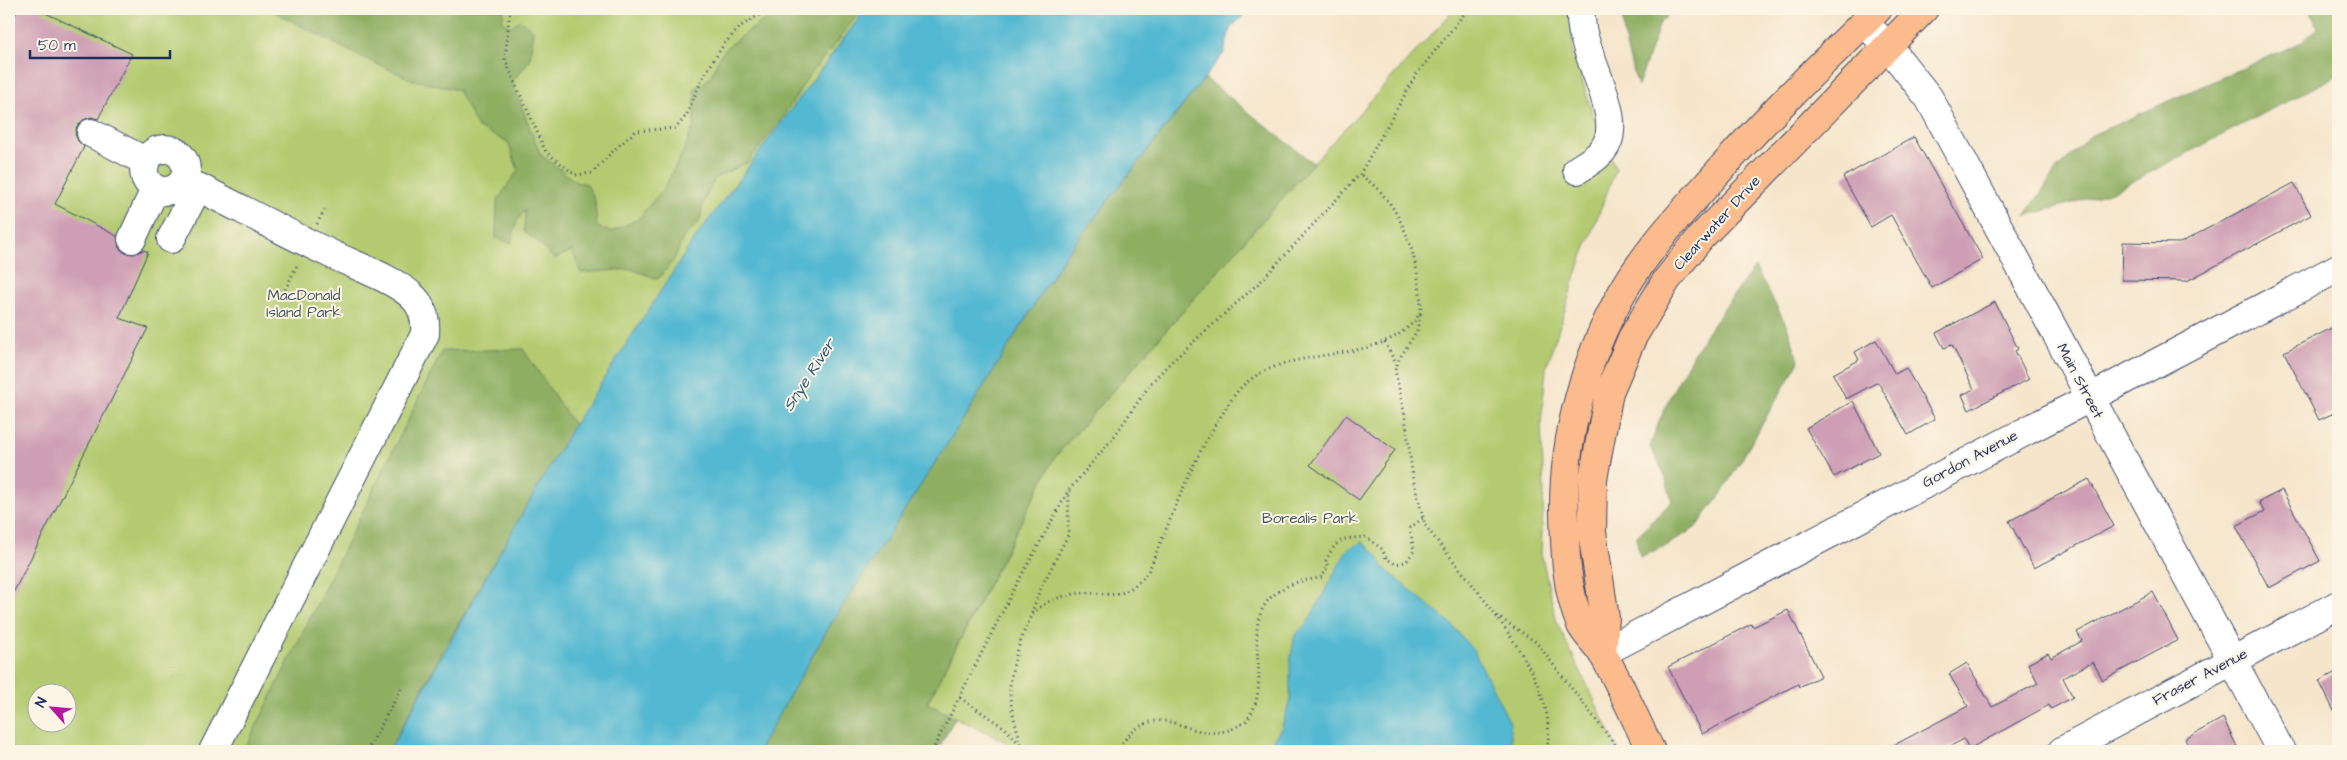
<svg xmlns="http://www.w3.org/2000/svg" width="2347" height="760" font-family="'Architects Daughter',sans-serif">
<rect width="100%" height="100%" fill="#fcf5e5"/>
<filter id="ink" filterUnits="userSpaceOnUse"><feTurbulence type="fractalNoise" baseFrequency=".02" numOctaves="2"/><feDisplacementMap in="SourceGraphic" scale="10" xChannelSelector="R" yChannelSelector="G"/><feConvolveMatrix kernelMatrix="1 2 1 2 8 2 1 2 1" color-interpolation-filters="sRGB"/></filter>
<filter id="wash" filterUnits="userSpaceOnUse"><feTurbulence type="fractalNoise" baseFrequency=".0096" numOctaves="4" result="noise"/><feDisplacementMap in="SourceGraphic" scale="20" xChannelSelector="R" yChannelSelector="G"/><feGaussianBlur stdDeviation="1.12" result="paint"/><feColorMatrix in="noise" values="0 0 0 0 0 0 0 0 0 0 0 0 0 0 0 0 0 1.4 0 .05"/><feComposite in="paint" operator="in"/></filter>
<g filter="url(#wash)">
<rect width="100%" height="100%" fill="#f5e5cb"/>
<!-- green -->
<path fill="#b3ca6f" stroke="#677c66" fill-rule="evenodd" d="M9 9H866L693 241 666 283 574 425 500 552 389 751H9ZM38 692H68V722H38Z
M1455 9H1571L1573 52 1594 118 1616 169 1582 257 1546 368 1541 424 1544 490 1541 553 1557 623 1619 751H1011L1006 742 927 704 1054 458 1313 163Z"/>
<!-- forest -->
<path fill="#8eae62" stroke="#546e60" d="M269 9H504L502 21 510 27 520 20 533 30 530 60 512 82 540 154 576 182 587 184 595 201 597 227 611 232 638 219 664 188 684 150 694 125 695 88C718 76 710 70 723 52 737 35 761 28 773 9H862L834 46 811 72 781 120 748 162 715 178 703 203 700 221 683 238 674 260 658 279 631 269 581 273 572 251 554 259 537 241 524 232 525 210 517 221 511 243 496 238 497 201 518 170 508 142 478 128 458 90 413 80 357 55Z
M1623 9H1674L1660 23 1638 86C1630 61 1621 36 1623 9Z
M2310 9H2338V75L2112 192 2025 216 2057 169 2090 136 2302 42 2317 27Z
M1205 78 1313 163 1054 458 927 703 955 718 937 751H758L827 630 953 435 1066 254Z
M1755 267 1787 326 1799 361 1722 493 1695 528 1667 545 1640 557 1636 537 1672 501 1664 473 1650 447C1671 381 1713 321 1755 267Z
M523 349 574 425 446 645 389 751H244L442 351Z"/>
<!-- water -->
<path fill="#52b8d1" stroke="#367498" d="M866 9H1250L1230 29 1224 53 1066 254 953 435 827 630 758 751H389L500 552 574 425 666 283 693 241Z
M1362 542 1377 555 1384 568 1451 624 1475 653 1510 723 1512 751H1262L1268 746 1281 729 1290 700V662L1295 635 1308 622 1347 550Z"/>
<g id="blocks">
<!-- building -->
<path fill="#ce9fb4" d="M18 9H37L132 54 98 119 91 117 83 120 77 126 75 134 78 141 84 147 55 204 117 236 119 248 125 253 134 254 143 250 148 252 119 318 148 328 9 601V27Z
M1914 137 1983 259 1932 288 1891 215 1871 227 1843 177Z
M2294 183 2311 215 2187 281 2122 280 2123 242 2180 243Z
M1995 302 2018 349 2015 351 2029 379 1969 410 1962 395 1974 389 1952 345 1944 348 1936 333Z
M2338 325V411L2319 420 2284 352Z
M1876 340 1895 374 1906 368 1935 419 1908 435 1878 382 1846 399 1833 374 1859 360 1855 352Z
M1853 401 1879 453 1834 477 1806 428Z
M1346 415 1395 450 1359 500 1310 465Z
M2089 479 2114 526 2034 568 2009 521Z
M2282 490 2320 561 2269 588 2236 526 2265 511 2259 502Z
M2153 592 2178 640 2103 680 2093 662 2068 675 2063 678 2073 697 2051 709 2049 705 1969 749 1964 739 1941 751H1883L1968 706 1949 674 1967 663 1992 707 2038 683 2028 664 2048 653 2051 658 2082 641 2077 632Z
M1788 610 1821 676 1799 687 1798 684 1702 734 1668 667 1751 624 1753 627Z
M2338 671V719L2319 681Z
M2223 718 2239 751H2191L2185 739Z"/>
</g>
</g>
<g filter="url(#ink)">
<use href="#blocks" fill-opacity="0" stroke="#3c4a6e" stroke-width="1"/>
<g fill="none" stroke-linecap="round" stroke-linejoin="round">
<!-- minor casing -->
<g stroke="#3c4a6e" stroke-width="30">
<path id="minor" d="M1864 23 1887 45 1929 98 2281 751
M91 133 145 161
M144 170a21 21 0 1 1 42 0a21 21 0 1 1-42 0Z
M1577 170C1589 162 1603 155 1608 141 1619 111 1587 60 1582 28 1581 22 1581 15 1580 9
M132 239 155 189
M171 239 198 187C242 209 286 233 331 254 354 265 399 281 415 299 424 309 426 321 425 334L213 751
M1602 653 2338 268
M2062 751 2338 605"/>
</g>
<!-- major casing -->
<g stroke="#3c4a6e" stroke-width="30">
<path id="major" d="M1602 653 1605 618 1592 532 1593 479 1609 392 1632 338 1666 281 1701 237 1924 9
M1651 751C1635 719 1621 684 1602 653 1596 643 1586 635 1581 625 1566 591 1565 550 1564 513 1563 437 1585 358 1623 291 1645 253 1675 220 1704 188 1759 125 1818 67 1878 9"/>
</g>
<!-- path -->
<path stroke="#3c4a6e" stroke-width="3" stroke-dasharray="1 4" stroke-linecap="butt" d="M510 9 505 60 546 152 575 175 592 173 614 150 636 131 676 128 686 116 702 79 724 44 741 26 769 9
M317 224 325 209
M283 294 298 263
M1420 315 1417 331 1399 359 1395 370 1405 416 1413 479 1425 525C1464 578 1566 682 1546 751
M1385 342 1396 364
M1497 616 1536 642 1620 751
M1030 618 1039 592 1068 535 1069 491
M960 698 1005 728 1026 751
M1021 744C1017 728 1011 711 1010 695 1008 675 1023 623 1038 609 1045 602 1059 597 1069 595 1107 586 1116 610 1148 572 1172 518 1190 462 1223 413 1229 403 1236 391 1246 383 1295 341 1385 369 1421 312 1421 275 1409 224 1383 195 1377 187 1368 181 1360 174
M367 751 401 689
M932 751 1014 589 1069 490 1113 438 1151 383 1170 363 1261 281 1360 174 1416 75 1468 9
M1116 751C1165 681 1191 760 1246 721 1281 677 1225 612 1292 584 1302 580 1312 580 1322 577L1328 566 1325 562C1338 537 1341 539 1366 537L1382 549 1386 558 1395 564 1406 562 1414 551 1410 528 1423 518"/>
<!-- minor -->
<use href="#minor" stroke="#fff" stroke-width="28"/>
<!-- major -->
<use href="#major" stroke="#fbbb8d" stroke-width="28"/>
</g>
</g>
<g text-anchor="middle" dominant-baseline="central" stroke-width="4" stroke-linejoin="round" paint-order="stroke">
<!-- street labels -->
<g font-size="15" fill="#1b2f5e" stroke="#fcf5e5">
<text transform="translate(1717 223) rotate(-48)">Clearwater Drive</text>
<text transform="translate(2080 381) rotate(62)">Main Street</text>
<text transform="translate(1970 459) rotate(-28)">Gordon Avenue</text>
<text transform="translate(2200 677) rotate(-28)">Fraser Avenue</text>
</g>
<!-- park labels -->
<g font-size="15" fill="#415662" stroke="#fcf5e5">
<text x="304" y="295">MacDonald<tspan x="304" dy="17">Island Park</tspan></text>
<text x="1310" y="518">Borealis Park</text>
</g>
<!-- water labels -->
<g font-size="16" font-style="italic" fill="#2c5880" stroke="#fcf5e5">
<text transform="translate(809 375) rotate(-57)">Snye River</text>
</g>
</g>
<!-- margin -->
<rect width="2347" height="760" fill="none" stroke="#fcf5e5" stroke-width="30"/>
<!-- north arrow -->
<g transform="translate(52 708) rotate(297)"><circle r="24" fill="#fcf5e5" stroke="#a2a6af"/>
<path d="M0-4L9 19L0 12L-9 19Z" fill="#b5179e"/>
<text y="-8" font-size="14" font-weight="bold" text-anchor="middle" fill="#1b2f5e">N</text>
</g>
<!-- scale -->
<path d="M30 50v8h140v-8" fill="none" stroke="#1b2f5e" stroke-width="2.5"/>
<text x="38" y="50" font-size="15" fill="#1b2f5e" stroke="#fcf5e5" stroke-width="4" paint-order="stroke">50 m</text>
</svg>
